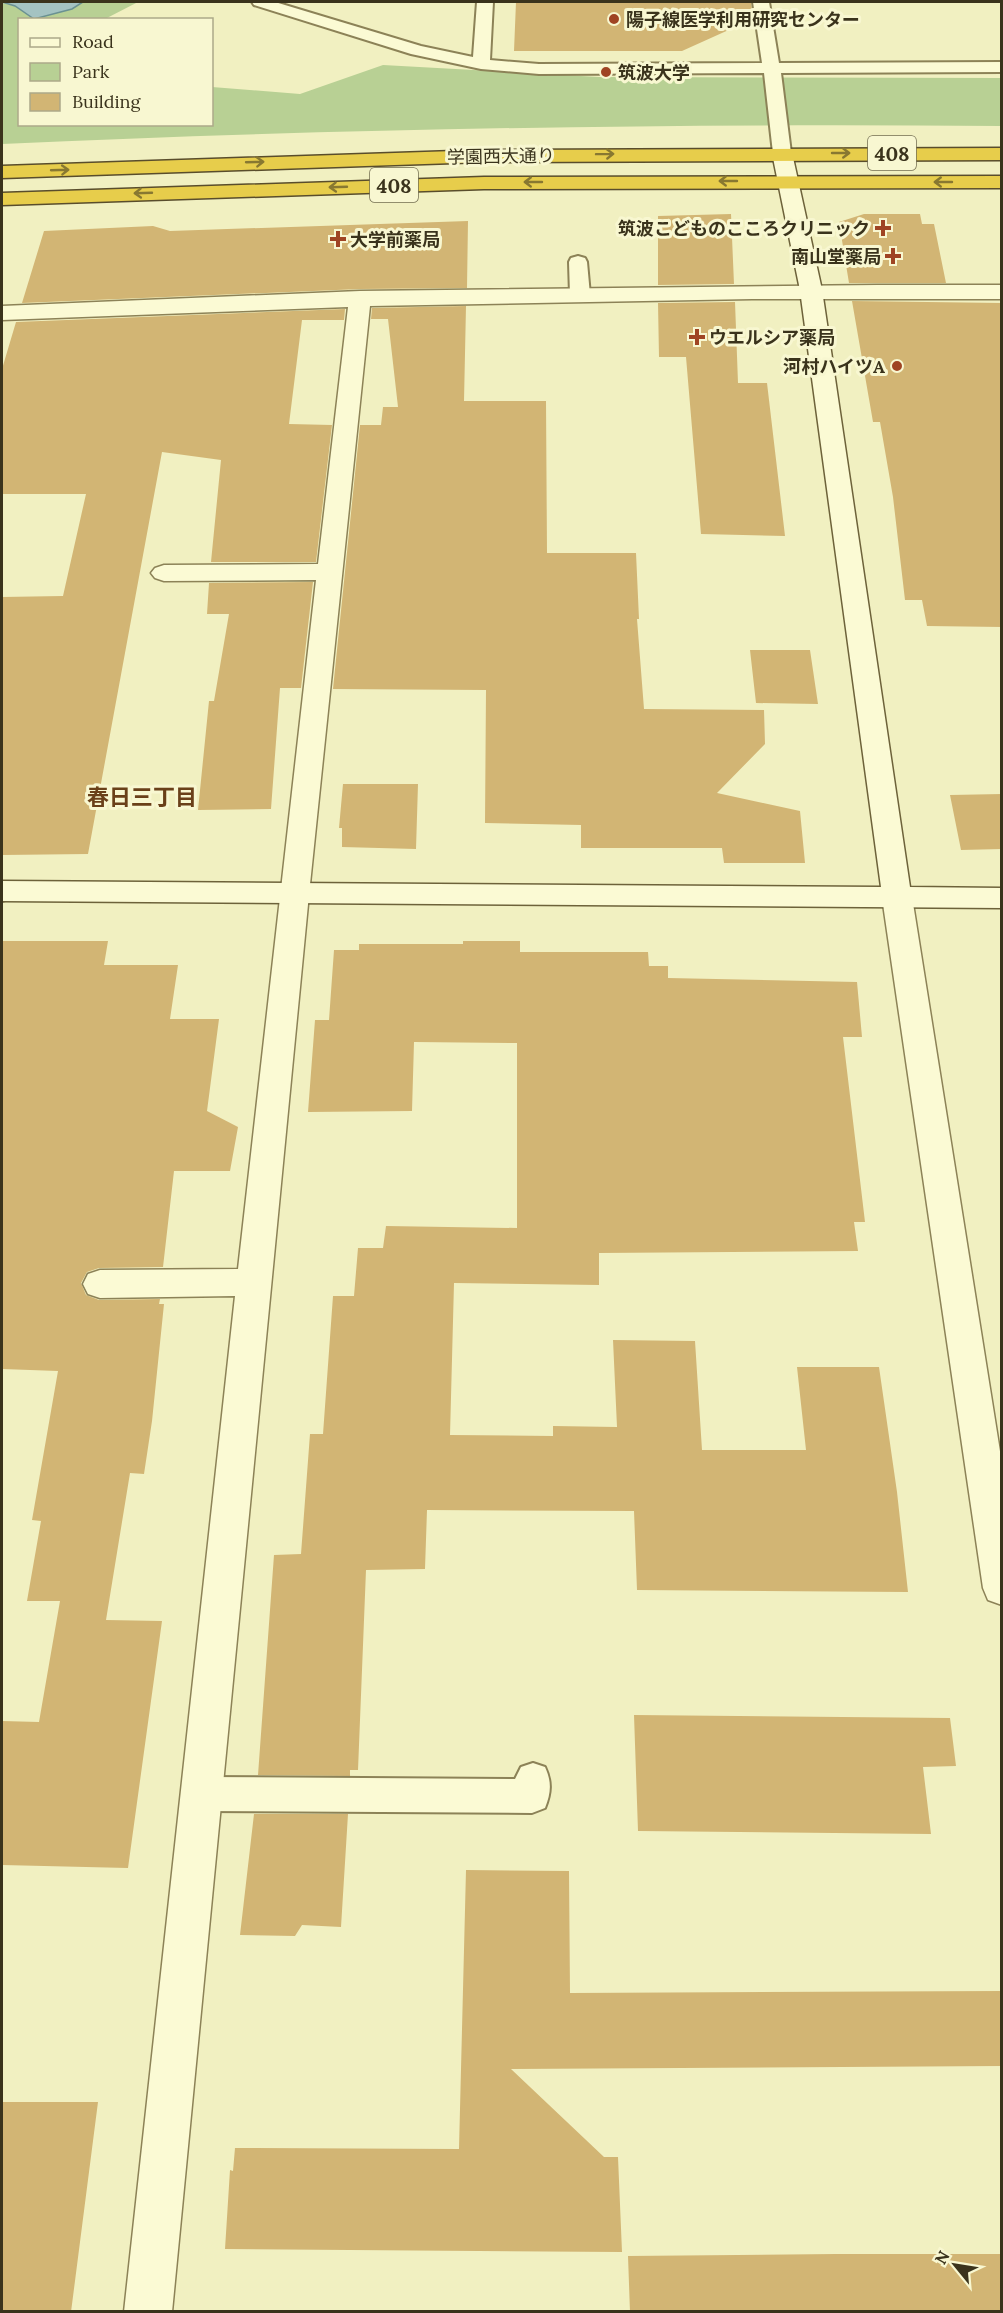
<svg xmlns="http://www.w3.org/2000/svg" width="1003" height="2313" font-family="Lora,'Noto Sans JP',serif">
<rect width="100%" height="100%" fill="#f1f0c1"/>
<!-- green -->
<path fill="#b8d094" d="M82 2H138L105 19 20 20V124H212V87L300 94 383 65 599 77 1001 78V126C668 123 335 129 2 144V3L15 6 34 19Z"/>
<!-- water -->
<path fill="#a4c3c2" stroke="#6a9192" stroke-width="1.5" d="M2 2H83L72 9 34 19 15 6Z"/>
<!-- building -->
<path fill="#d2b574" d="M516 2H751L753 19 682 51H514Z
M731 214 734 284 658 285V216Z
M864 214H920L922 224H934L946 283H849L839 222Z
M468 221 467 288 360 289 22 303 44 231 153 226 170 231Z
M852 301 1002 303V627L927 626 922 600H905L893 497 880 422H873Z
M735 302 738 383H767L785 536 701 534 686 357H659L658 303Z
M466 306 464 401H546L547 553H636L639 619H637L644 709 764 710 765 744 717 793 800 811 805 863H724L722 848H581V825L485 823 486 690 333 689 360 425H381L383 407H398L388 319H371L372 308Z
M345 309 344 320H302L289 424 332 425 316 562H211L221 460 162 452 88 854 2 855V597L63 596 86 494H2V369L16 322Z
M313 582 301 688H280L271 809 198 810 209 701H214L229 614H207L209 583Z
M750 650H810L818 704 756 703Z
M343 784H418L416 849 342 847V828H339Z
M1002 794V849L961 850 950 795Z
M2 941H108L104 965H178L170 1019H219L207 1111 238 1127 230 1171H174L163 1267 99 1268 87 1272 81 1283 86 1295 99 1300 160 1299 159 1304H164L152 1421 144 1474 130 1473 106 1620 162 1621 128 1868 2 1865V1721L39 1722 60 1601H27L41 1521 32 1520 58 1371 2 1369Z
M463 941H520V952H648L649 966H668V978L857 982 862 1037H843L865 1222H854L858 1251 599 1253V1285L454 1283 450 1435 553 1436V1426L617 1427 613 1340 695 1341 702 1450H806L797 1367H879L897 1492 908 1592 637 1590 634 1511 427 1510 425 1569 366 1570 358 1770H350V1776L258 1775 274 1555 301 1554 310 1434H323L333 1296H354L358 1248H383L386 1226 517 1228V1043L414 1042 412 1111 308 1112 315 1020H329L334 950H359V944H463Z
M634 1715 950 1718 956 1766 923 1767 931 1834 638 1831Z
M254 1814H348L341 1927 302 1925 295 1936 240 1935Z
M466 1870 569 1871 570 1993 1002 1991V2066L511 2069 604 2157H618L622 2252 225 2249 230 2170 233 2171 235 2148 459 2149Z
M2 2102H98L71 2312H2Z
M836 2254H1002V2312H630L628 2256Z"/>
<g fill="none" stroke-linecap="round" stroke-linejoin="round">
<!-- lane casing -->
<g stroke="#8c8257" stroke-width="4">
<path id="lane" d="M252 2H275L421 46 473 57 477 2H493L490 60 539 64 762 63 753 2H769L779 63 1002 62V72L781 73 791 153 788 157H776L773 153 764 73 539 74 481 69 411 54 254 5Z
M578 256 585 258 587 262 590 295 587 299H573L570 295 569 262 571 258Z
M2 882 11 885 15 892 11 898 2 901Z
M533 1763 545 1767C552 1782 551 1793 545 1808L532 1813 202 1811 189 1806 184 1794 189 1782 202 1777 515 1779 521 1767Z"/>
</g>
<!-- street casing -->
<g stroke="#8c8257" stroke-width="3">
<path id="street" d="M877 285H1002V299H752L370 306 309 894 172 2312H124L235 1296 100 1298 88 1294 83 1284 88 1274 100 1270 238 1269 316 580 164 581 155 578 151 573 155 568 164 565 318 564 348 307 2 320V306L360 291Z
M897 887 908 890 912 897 1002 1464V1605L988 1600 983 1588 882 897 886 890Z"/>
</g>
<!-- secondary casing -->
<g stroke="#6d623a" stroke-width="3">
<path id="secondary" d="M782 147 789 149 792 153 822 290 910 887 1002 888V908L2 901V881L881 887 800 290 772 153 775 149Z"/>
</g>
<!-- highway casing -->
<g stroke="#594d2c" stroke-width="3">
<path id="highway" d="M1002 148V160L484 162 2 178V166L484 150Z
M1002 176V188L484 189 2 205V193L484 177Z"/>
</g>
<!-- lane -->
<use href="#lane" fill="#fbfad4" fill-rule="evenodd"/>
<!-- street -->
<use href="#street" fill="#fbfad4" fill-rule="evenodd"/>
<!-- secondary -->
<use href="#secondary" fill="#fbfad4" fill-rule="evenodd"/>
<!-- highway -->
<use href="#highway" fill="#e7cd4b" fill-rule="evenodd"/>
</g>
<!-- one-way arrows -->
<defs><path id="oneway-shaft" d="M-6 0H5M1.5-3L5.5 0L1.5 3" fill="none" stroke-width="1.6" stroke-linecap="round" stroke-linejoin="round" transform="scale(1.5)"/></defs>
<g stroke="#887831">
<use href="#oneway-shaft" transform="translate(841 153)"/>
<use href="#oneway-shaft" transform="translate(605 154) rotate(-1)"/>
<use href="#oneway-shaft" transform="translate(255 162) rotate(-2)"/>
<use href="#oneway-shaft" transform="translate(60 170) rotate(-2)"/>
<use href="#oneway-shaft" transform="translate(728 181) rotate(180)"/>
<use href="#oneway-shaft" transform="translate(533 182) rotate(180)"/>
<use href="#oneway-shaft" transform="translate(943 182) rotate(-180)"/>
<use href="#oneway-shaft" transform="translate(338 187) rotate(178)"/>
<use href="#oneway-shaft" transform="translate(143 193) rotate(178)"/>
</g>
<!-- markers -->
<g fill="#9f4423" stroke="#f8f7d1" stroke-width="2">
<circle cx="614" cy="19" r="6"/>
<circle cx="606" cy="72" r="6"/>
<path d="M880 219h6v6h6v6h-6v6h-6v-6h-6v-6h6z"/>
<path d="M335 230h6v6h6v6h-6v6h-6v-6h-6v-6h6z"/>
<path d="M890 247h6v6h6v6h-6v6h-6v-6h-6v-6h6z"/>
<path d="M694 328h6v6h6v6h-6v6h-6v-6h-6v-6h6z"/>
<circle cx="897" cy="366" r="6"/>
</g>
<g text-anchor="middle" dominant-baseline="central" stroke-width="6" stroke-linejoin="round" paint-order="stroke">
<!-- far-poi labels -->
<g font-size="18" font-weight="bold" fill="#3a331c" stroke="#f8f7d1" text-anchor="start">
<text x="626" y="19">陽子線医学利用研究センター</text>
<text x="618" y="72">筑波大学</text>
<text x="870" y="228" text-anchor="end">筑波こどものこころクリニック</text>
<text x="350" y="239">大学前薬局</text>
<text x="881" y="256" text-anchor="end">南山堂薬局</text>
<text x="709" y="337">ウエルシア薬局</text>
<text x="885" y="366" text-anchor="end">河村ハイツA</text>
</g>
<!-- far-street labels -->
<g font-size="18" fill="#3a331c" stroke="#f8f7d1">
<text transform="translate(501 156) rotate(-1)">学園西大通り</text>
</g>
<!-- shield labels -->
<g fill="#f8f7d1" stroke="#736e52" stroke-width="1.5">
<rect x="868" y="136" width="48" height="34" rx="4.5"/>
<rect x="370" y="168" width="48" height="34" rx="4.5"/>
</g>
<g font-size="20" font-weight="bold" fill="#3a331c">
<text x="892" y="153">408</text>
<text x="394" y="185">408</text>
</g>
<!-- neighbourhood labels -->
<g font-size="22" font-weight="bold" fill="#6a4019" stroke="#f8f7d1">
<text x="142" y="797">春日三丁目</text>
</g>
</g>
<!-- border -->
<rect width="1003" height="2313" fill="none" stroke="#3a331c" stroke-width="6"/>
<!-- legend -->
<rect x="18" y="18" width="195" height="108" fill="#f8f7d1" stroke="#aca989" stroke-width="1.5"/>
<rect x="30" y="38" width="30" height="9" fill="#fbfad4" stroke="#aca989" stroke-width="1.5"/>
<text x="72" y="48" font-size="18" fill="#3a331c">Road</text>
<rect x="30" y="63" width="30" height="18" fill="#b8d094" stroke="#aca989" stroke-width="1.5"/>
<text x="72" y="78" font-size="18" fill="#3a331c">Park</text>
<rect x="30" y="93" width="30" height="18" fill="#d2b574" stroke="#aca989" stroke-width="1.5"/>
<text x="72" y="108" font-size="18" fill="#3a331c">Building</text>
<!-- north arrow -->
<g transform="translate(955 2265) rotate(300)" stroke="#f8f7d1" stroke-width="4.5" paint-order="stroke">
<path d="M0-4.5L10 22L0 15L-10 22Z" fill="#3a331c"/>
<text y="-9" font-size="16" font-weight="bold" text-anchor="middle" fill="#3a331c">N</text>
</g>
</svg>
